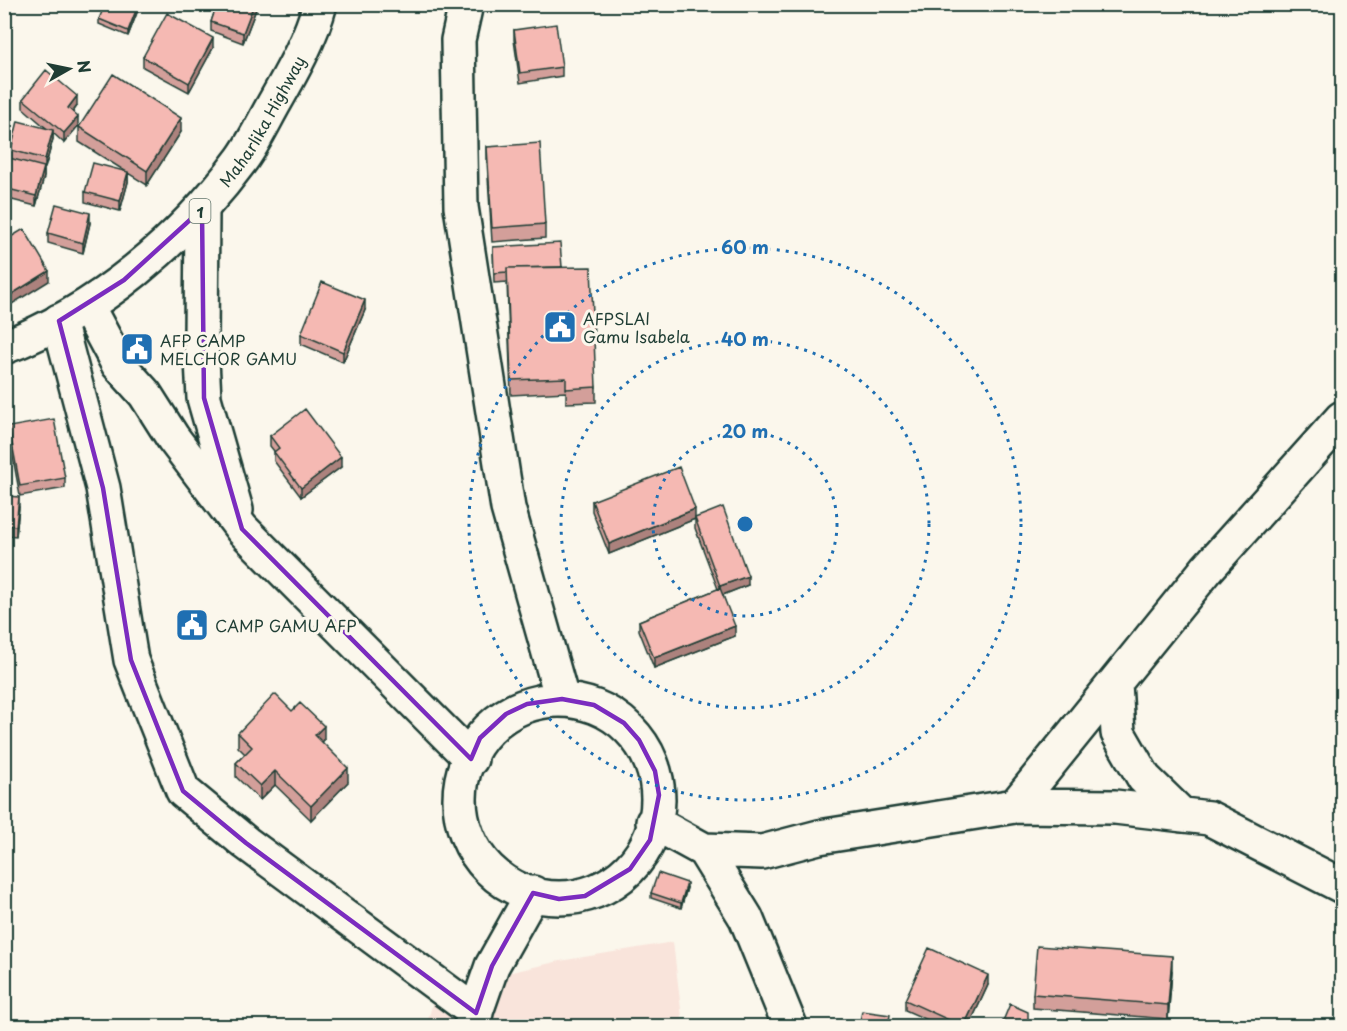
<svg xmlns="http://www.w3.org/2000/svg" width="1347" height="1031" font-family="'Playpen Sans',sans-serif">
<rect width="100%" height="100%" fill="#fbf7ec"/>
<filter id="ink" filterUnits="userSpaceOnUse"><feTurbulence type="fractalNoise" baseFrequency=".0167" numOctaves="2"/><feDisplacementMap in="SourceGraphic" scale="12" xChannelSelector="R" yChannelSelector="G"/><feConvolveMatrix kernelMatrix="1 2 1 2 8 2 1 2 1" color-interpolation-filters="sRGB"/></filter>
<g filter="url(#ink)">
<!-- built -->
<path fill="#f9e4db" d="M673 942 683 1026H426L437 989 560 961Z"/>
<g fill="none" stroke-linecap="round" stroke-linejoin="round">
<!-- minor casing -->
<g stroke="#1f3d34" stroke-width="38">
<path id="minor" d="M466 4 458 40 461 207 508 508 562 699
M202 209 201 341 204 398 236 510
M87 306 118 364 145 394 173 438 242 529 471 759
M59 321 103 488 131 660 183 791 246 843 476 1013
M1115 683 1118 733 1144 778 1182 815
M460 799a99 99 0 1 1 198 0a99 99 0 1 1-198 0Z
M1015 806 1207 569 1342 418
M653 822 704 850 746 918 790 1026
M704 850 762 852 819 837 1015 806 1115 807 1209 818 1342 886
M471 1026 492 966 533 893"/>
</g>
<!-- highway casing -->
<g stroke="#1f3d34" stroke-width="38">
<g id="highway">
<path id="s1" d="M4 347C98 312 183 239 242 159 255 141 265 119 276 100 293 70 311 38 320 4"/>
</g>
</g>
<!-- minor -->
<use href="#minor" stroke="#fbf7ec" stroke-width="33"/>
<!-- highway -->
<use href="#highway" stroke="#fbf7ec" stroke-width="33"/>
</g>
<!-- wall -->
<path fill="#d39f9a" stroke="#1f3d34" stroke-width="1.5" d="M217 4H258L243 43 211 31V22Z
M138 10 128 36 99 24V19Z
M514 30 562 67V76L520 83 514 40Z
M213 48 189 92 143 67V57Z
M23 99 77 106 73 112 78 126 64 143 53 133V139L45 168H44V177L36 206 4 198V177L11 158V150L46 128 23 108Z
M79 127 181 132 147 185 128 173V182L120 211 85 202V192L125 171 79 142Z
M487 147 545 224V238L492 242 487 161Z
M90 223 83 253 48 243V233Z
M493 247 562 267 596 387V402L566 403V392L511 395 507 282 494 283Z
M365 310 343 362 301 344V334Z
M9 427 65 478V488L20 496 9 437Z
M270 436 341 467 301 497 274 461V451L270 446Z
M4 473 8 496 19 507 16 536 6 535V540L4 539Z
M592 501 695 519 609 554 592 511Z
M695 518 748 585 723 595 735 636 654 668 639 630V621L718 589 695 528Z
M292 711 324 740 322 742 348 782 311 820 275 785 260 800 236 777V763L245 754 238 747V733Z
M687 888 681 908 651 898V893Z
M1172 971 1168 1019 1033 1008V994Z
M988 985 969 1026H941L905 1010V1000Z"/>
<!-- shaded-wall -->
<path fill="#ac827d" stroke="#1f3d34" stroke-width="1.5" d="M254 4H258L243 43V33Z
M138 5V10L128 36V31Z
M213 38V48L189 92V83Z
M77 96V106L68 118V108Z
M7 106V115L4 125V115Z
M78 117V126L64 143V133Z
M181 118V132L147 185V171Z
M53 130V139L45 168V159Z
M44 167V177L36 206V196Z
M128 172V182L120 211V201Z
M90 213V223L83 253V243Z
M49 271V281L4 309V299Z
M365 300V310L343 362V352Z
M341 457V467L301 497V488Z
M19 497V507L16 536V526Z
M695 509V519L609 554V544Z
M748 576V585L720 596V586Z
M735 626V636L654 668V658Z
M324 726V740L315 749V735Z
M348 768V782L311 820V806Z
M275 771V785L260 800V786Z
M687 883V888L681 908V903Z
M1172 956V971L1168 1019V1005Z
M988 975V985L969 1026H964Z"/>
<!-- building -->
<path fill="#f5b9b3" stroke="#1f3d34" stroke-width="1.5" d="M105 4 138 5 128 31 99 19Z
M217 4H254L243 33 211 22Z
M167 13 213 38 189 83 143 57Z
M556 24 562 67 520 73 514 30Z
M46 70 77 96 68 108 78 117 64 133 23 99Z
M113 74 181 118 147 171 79 127Z
M4 105 7 106 4 115Z
M18 121 53 130 45 159 11 150Z
M540 143 545 224 492 228 487 147Z
M9 158 44 167 36 196 4 188V177Z
M93 163 128 172 120 201 85 192Z
M56 204 90 213 83 243 48 233Z
M24 229 49 271 4 299V241Z
M560 243 562 267 507 268V272L494 273 493 247Z
M591 267 596 387 566 389V378L511 380 507 268Z
M322 282 365 300 343 352 301 334Z
M305 409 341 457 301 488 274 452 279 448 270 436Z
M54 419 65 478 20 486 9 427Z
M679 467 695 509 609 544 592 501Z
M4 473H8L7 496 19 497 16 526 6 525V530H4Z
M723 507 748 576 720 586 695 518Z
M720 588 735 626 654 658 639 621Z
M275 694 292 711 300 703 324 726 315 735 348 768 311 806 275 771 260 786 236 763 252 747 238 733Z
M658 873 687 883 681 903 651 893Z
M1037 946 1172 956 1168 1005 1033 994Z
M929 948 988 975 964 1026H962L905 1000Z
M1010 1004 1028 1012V1022L1037 1026H1001Z
M862 1011 890 1015 888 1026H859Z"/>
</g>
<!-- marked area -->
<path fill="none" stroke="#7b2cbf" stroke-width="4.5" stroke-linejoin="round" d="M202 209 204 398 242 529 471 759 480 738 506 714 527 704 562 699 594 705 624 723 639 740 655 771 659 795 650 840 630 869 585 896 559 899 533 893 492 966 476 1013 246 843 183 791 131 660 103 488 59 321 124 280Z"/>
<!-- distance rings -->
<g fill="none" stroke="#1f6fb2" stroke-width="3" stroke-dasharray="3 6">
<circle cx="745" cy="524" r="92"/>
<circle cx="745" cy="524" r="184"/>
<circle cx="745" cy="524" r="276"/>
</g>
<!-- icons -->
<defs>
<g id="civic-square" transform="scale(1.725)"><rect x="-9" y="-9" width="18" height="18" rx="4" fill="#1f6fb2" stroke="#fbf7ec"/><path d="M-.6-6.5H3V-4.5H.6V-3L4-1V1h2V6H-6V1h2V-1L-.6-3ZM-1.2 2.5V6h2.4V2.5Z" fill="#fff"/></g>
</defs>
<g fill-rule="evenodd">
<use href="#civic-square" x="560" y="327"/>
<use href="#civic-square" x="137" y="349"/>
<use href="#civic-square" x="192" y="625"/>
</g>
<g text-anchor="middle" dominant-baseline="central" stroke-width="6" stroke-linejoin="round" paint-order="stroke">
<!-- shield labels -->
<rect fill="#fbf7ec" stroke="#61756b" stroke-width="1.5" x="189.5" y="199" width="21" height="24" rx="4.5"/>
<g font-size="15" font-weight="bold" fill="#1f3d34">
<text x="200" y="211">1</text>
</g>
<!-- street labels -->
<g font-size="16" fill="#1f3d34" stroke="#fbf7ec">
<text stroke="none"><textPath href="#s1" startOffset="350">Maharlika Highway</textPath></text>
</g>
<!-- poi labels -->
<g font-size="16" fill="#1f3d34" stroke="#fbf7ec" text-anchor="start">
<text x="583" y="318">AFPSLAI<tspan x="583" dy="18">Gamu Isabela</tspan></text>
<text x="160" y="340">AFP CAMP<tspan x="160" dy="18">MELCHOR GAMU</tspan></text>
<text x="215" y="625">CAMP GAMU AFP</text>
</g>
</g>
<circle cx="745" cy="524" r="9" fill="#1f6fb2" stroke="#fbf7ec" stroke-width="3"/>
<g font-size="18" text-anchor="middle" font-weight="bold" fill="#1f6fb2" stroke="#fbf7ec" stroke-width="6" stroke-linejoin="round" paint-order="stroke">
<text x="745" y="254">60 m</text>
<text x="745" y="346">40 m</text>
<text x="745" y="438">20 m</text>
</g>
<!-- margin -->
<rect width="1347" height="1031" fill="none" stroke="#fbf7ec" stroke-width="24"/>
<rect x="12" y="12" width="1323" height="1007" fill="none" stroke="#1f3d34" stroke-width="2" filter="url(#ink)"/>
<!-- north arrow -->
<g transform="translate(69 69) rotate(81)" stroke="#fbf7ec" stroke-width="4.5" paint-order="stroke">
<path d="M0-4.5L10 22L0 15L-10 22Z" fill="#1f3d34"/>
<text y="-9" font-size="16" font-weight="bold" text-anchor="middle" fill="#1f3d34">N</text>
</g>
</svg>
